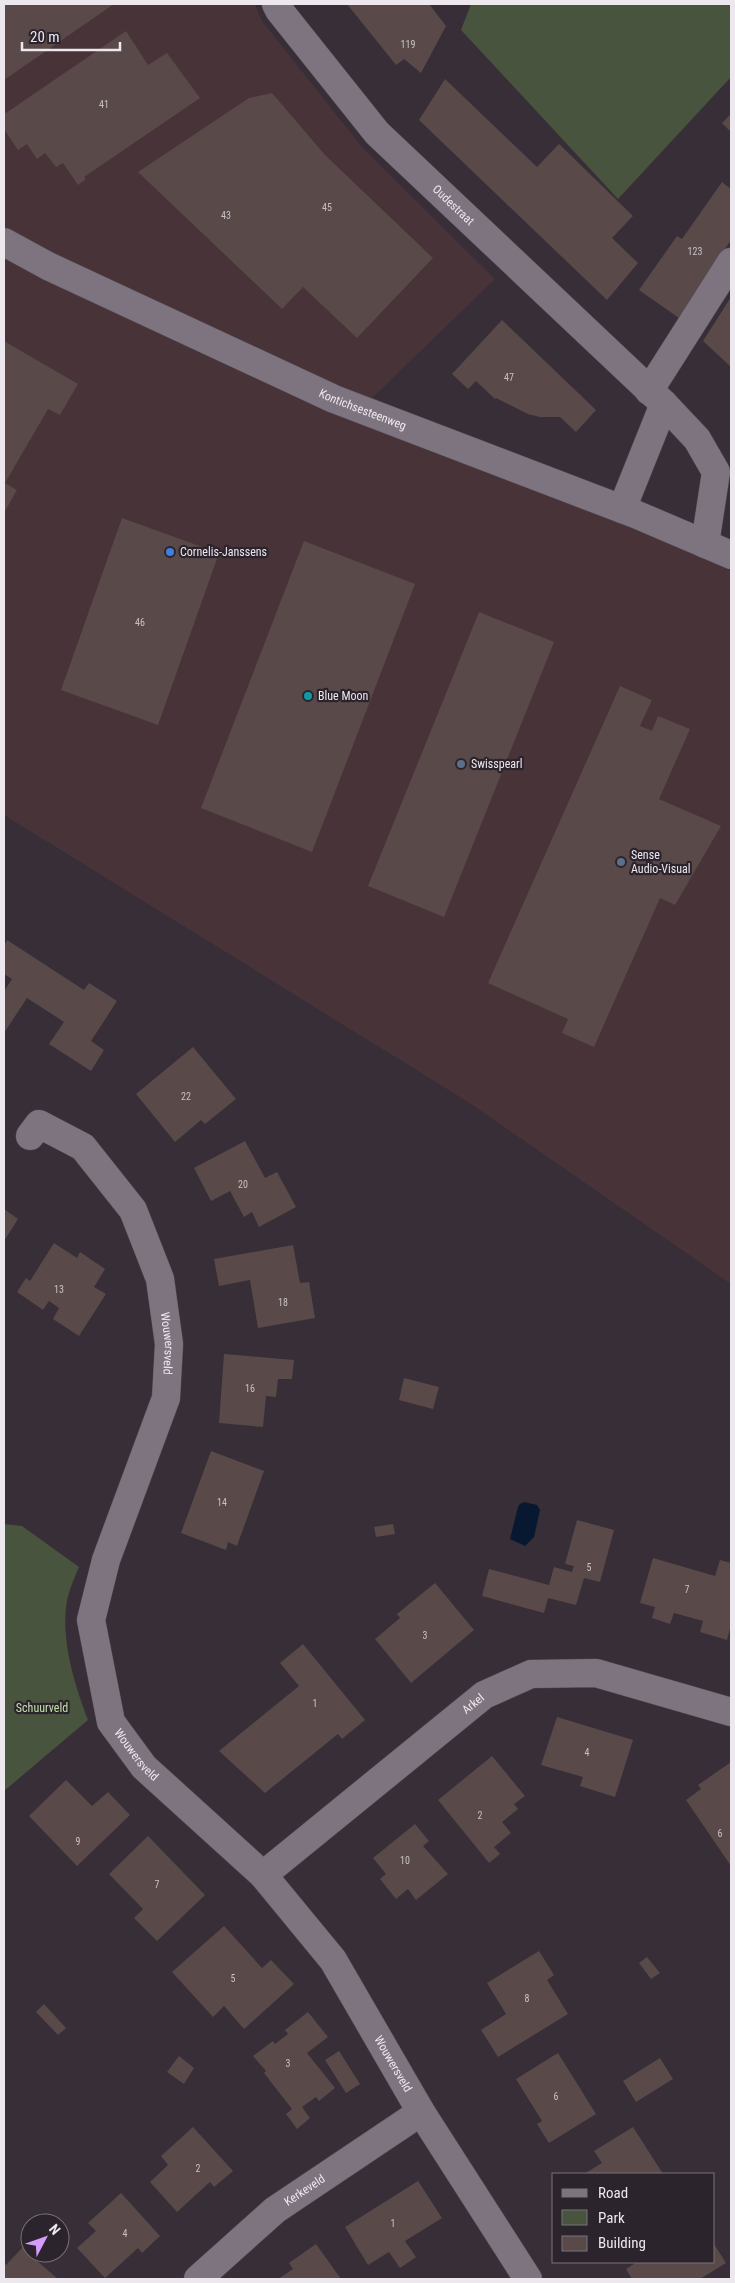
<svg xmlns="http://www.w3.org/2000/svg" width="735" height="2283" font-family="'Roboto Condensed',sans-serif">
<rect width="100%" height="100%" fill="#372e37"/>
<!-- industrial -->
<path fill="#473338" d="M4 4H255L262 21 362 147 495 279 361 409 731 555V1284L468 1102 4 815Z"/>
<!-- green -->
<path fill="#48543e" d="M471 4H731V77L618 199 461 30Z
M4 1524 22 1526 79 1567C75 1576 71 1586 68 1596 59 1635 74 1683 88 1720L4 1791Z"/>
<!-- water -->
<path fill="#071830" d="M524 1502 537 1505 540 1510 534 1537 525 1546 510 1539 518 1507 520 1504Z"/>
<!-- building -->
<path fill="#594a49" d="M4 4H114L4 80Z
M347 4H429L446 26 421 73 404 59 396 65Z
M126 31 148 65 167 53 200 98 84 177 86 179 78 185 63 163 56 167 45 153 37 159 27 144 18 150 4 129V111L6 113Z
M445 79 537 167 559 144 633 216 612 238 638 263 607 300 419 120Z
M272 93 325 155 433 258 357 338 303 287 282 309 138 172 249 98Z
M731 114V132L722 123Z
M722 182 731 189V240L679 318 639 290 677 236 682 239Z
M731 297V367L703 341Z
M502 320 596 410 576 432 560 417H540L528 414 496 398 495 399 476 381 468 389 452 374Z
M4 341 78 384 60 415 48 409 5 483 17 490 4 513Z
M122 518 219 553 158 725 61 690Z
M304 541 415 584 312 852 201 808Z
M479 612 554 642 444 917 368 886Z
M620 686 652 700 640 726 652 731 658 716 690 729 659 799 721 826 675 905 660 898 594 1047 562 1033 568 1019 488 983Z
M7 940 84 990 89 983 117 1001 91 1041 104 1050 91 1071 49 1044 64 1022 27 998 4 1033V991L12 979 4 974V946Z
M193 1047 236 1099 205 1124 201 1120 175 1142 136 1094Z
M245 1141 265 1178 277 1172 296 1207 259 1227 252 1212 244 1217 230 1191 211 1201 194 1168Z
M4 1209 18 1219 4 1241Z
M54 1243 77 1258 80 1252 105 1269 94 1287 106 1294 79 1336 53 1319 59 1308 49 1301 43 1310 17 1292 26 1278 30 1281Z
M293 1245 300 1283 309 1282 315 1318 258 1328 250 1280 219 1286 214 1259Z
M224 1354 294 1360 292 1379H278L276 1397 266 1396 263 1427 219 1423Z
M404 1378 439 1387 433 1409 399 1400Z
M211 1451 264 1471 237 1546 228 1542 226 1550 181 1533Z
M577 1520 614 1530 600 1582 584 1578 576 1605 548 1598 544 1613 482 1596 489 1569 549 1585 554 1567 572 1572 574 1566 565 1564Z
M393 1524 395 1534 376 1537 374 1527Z
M653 1558 715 1576 720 1560 731 1563V1625L727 1640 700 1632 703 1621 674 1613 670 1624 652 1618 655 1607 640 1603Z
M435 1583 474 1630 411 1683 375 1639 400 1618 397 1614Z
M303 1644 365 1720 342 1739 338 1734 265 1793 219 1751 299 1686 280 1663Z
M557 1717 633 1740 615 1797 580 1786 583 1777 541 1765Z
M492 1756 525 1796 514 1804 518 1809 502 1822 511 1833 494 1847 500 1854 489 1863 438 1800Z
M731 1762V1866L686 1800 701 1789 698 1785Z
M66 1780 92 1806 108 1792 130 1815 77 1866 29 1816Z
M415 1824 429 1841 423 1846 448 1874 416 1900 408 1889 396 1899 380 1879 386 1874 373 1858Z
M148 1836 205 1895 157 1941 134 1918 143 1909 109 1874Z
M224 1926 262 1968 271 1960 294 1984 244 2029 224 2006 213 2017 172 1972Z
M539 1951 554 1975 547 1980 568 2014 498 2057 481 2030 506 2014 487 1983Z
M647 1957 660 1973 651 1979 639 1963Z
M44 2004 66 2028 58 2035 36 2012Z
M308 2012 328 2037 307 2053 335 2088 319 2101 316 2097 302 2107 310 2118 297 2129 286 2114 292 2109 264 2073 266 2071 253 2056 273 2041 275 2044 288 2034 285 2030Z
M339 2051 360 2084 346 2093 325 2060Z
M558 2053 596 2114 549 2143 537 2124 542 2121 516 2079Z
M179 2056 194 2068 184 2084 167 2072Z
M660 2058 673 2079 636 2102 623 2081Z
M193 2127 233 2171 214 2187 210 2182 177 2212 150 2182 168 2165 161 2156Z
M633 2127 663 2174H584L602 2163 594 2151Z
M418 2181 442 2218 405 2241 416 2257 400 2268 389 2252 368 2265 345 2227Z
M121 2193 160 2236 142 2253 138 2248 105 2278 77 2248 96 2231 88 2223Z
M316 2244 341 2279H278L293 2269 289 2263Z
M714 2244 726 2263 700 2279H632L626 2269 637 2262H714Z
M22 2248 58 2279H4V2263L6 2265Z"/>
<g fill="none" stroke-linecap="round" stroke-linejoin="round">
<!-- minor casing -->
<g stroke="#544c55" stroke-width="29">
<g id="minor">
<path id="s1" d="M276 4 279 10 377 133 664 404 697 439 716 472 705 544"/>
<path id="s2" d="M4 242 48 266 334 399 635 514 731 555"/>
<path d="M649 391 731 262"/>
<path d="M622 509 664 404"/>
<path id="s3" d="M30 1136 39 1124 83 1147 133 1210 160 1279 169 1344 166 1398 106 1560 91 1620 111 1722 144 1767 263 1875 333 1960 421 2112 528 2279"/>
<path id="s4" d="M263 1875 484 1695 531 1674 596 1673 731 1712"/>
<path id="s5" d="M198 2279 275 2210 421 2112"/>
</g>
</g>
<!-- minor -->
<use href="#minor" stroke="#7e747f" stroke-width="28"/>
</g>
<!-- markers -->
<circle fill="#3f7fe0" stroke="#2c242d" stroke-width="2" cx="170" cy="552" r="5"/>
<circle fill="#0f9aa8" stroke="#2c242d" stroke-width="2" cx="308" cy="696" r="5"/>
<g fill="#5c6f8a" stroke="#2c242d" stroke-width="2">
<circle cx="461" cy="764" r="5"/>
<circle cx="621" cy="862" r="5"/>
</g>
<g text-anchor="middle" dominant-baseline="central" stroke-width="4.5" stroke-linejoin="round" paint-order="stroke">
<!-- number labels -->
<g font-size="10" fill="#c8c0c5">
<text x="408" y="44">119</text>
<text x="104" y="104">41</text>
<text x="327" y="207">45</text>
<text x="226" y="215">43</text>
<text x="695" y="251">123</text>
<text x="509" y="377">47</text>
<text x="140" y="622">46</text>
<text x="186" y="1096">22</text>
<text x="243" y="1184">20</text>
<text x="59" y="1289">13</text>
<text x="283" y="1302">18</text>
<text x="250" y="1388">16</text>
<text x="222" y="1502">14</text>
<text x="589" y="1567">5</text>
<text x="687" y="1589">7</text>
<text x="425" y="1635">3</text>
<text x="315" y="1703">1</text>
<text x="587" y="1752">4</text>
<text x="480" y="1815">2</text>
<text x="720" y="1833">6</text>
<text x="78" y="1841">9</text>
<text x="405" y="1860">10</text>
<text x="157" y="1884">7</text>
<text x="233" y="1978">5</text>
<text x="527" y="1998">8</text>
<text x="288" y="2063">3</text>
<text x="556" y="2096">6</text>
<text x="198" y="2168">2</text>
<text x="393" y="2223">1</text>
<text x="125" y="2233">4</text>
</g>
<!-- street labels -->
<g font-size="12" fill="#ede7ee" stroke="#2c242d">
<text stroke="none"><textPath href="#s1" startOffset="269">Oudestraat</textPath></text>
<text stroke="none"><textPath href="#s2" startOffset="396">Kontichsesteenweg</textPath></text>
<text stroke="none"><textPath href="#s3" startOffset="284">Wouwersveld</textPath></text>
<text stroke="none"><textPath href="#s4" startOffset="271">Arkel</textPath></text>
<text stroke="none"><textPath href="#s3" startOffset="719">Wouwersveld</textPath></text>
<text stroke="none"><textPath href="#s3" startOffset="1124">Wouwersveld</textPath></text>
<text stroke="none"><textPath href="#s5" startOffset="139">Kerkeveld</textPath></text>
</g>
<!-- poi labels -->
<g font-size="12" fill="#ede7ee" stroke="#2c242d" text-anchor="start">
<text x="180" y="552">Cornelis-Janssens</text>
<text x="318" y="696">Blue Moon</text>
<text x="471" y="764">Swisspearl</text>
<text x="631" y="855">Sense<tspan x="631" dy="14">Audio-Visual</tspan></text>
</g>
<!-- park labels -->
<g font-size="12" fill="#c1e0a7" stroke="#2c242d">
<text x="42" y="1708">Schuurveld</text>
</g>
</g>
<!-- border -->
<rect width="735" height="2283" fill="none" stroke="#ede7ee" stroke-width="10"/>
<!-- legend -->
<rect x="552" y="2173" width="162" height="90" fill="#2c242d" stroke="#79727a"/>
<rect x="562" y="2189" width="25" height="8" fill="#7e747f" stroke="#79727a"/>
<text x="598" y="2198" font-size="15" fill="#ede7ee">Road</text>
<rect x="562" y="2210" width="25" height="15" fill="#48543e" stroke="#79727a"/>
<text x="598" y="2223" font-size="15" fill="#ede7ee">Park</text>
<rect x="562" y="2236" width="25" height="15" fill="#594a49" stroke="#79727a"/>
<text x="598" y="2248" font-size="15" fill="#ede7ee">Building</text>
<!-- north arrow -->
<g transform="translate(45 2238) rotate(49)"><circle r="24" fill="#2c242d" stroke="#79727a"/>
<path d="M0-4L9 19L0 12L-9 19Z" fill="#d49cfb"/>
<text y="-8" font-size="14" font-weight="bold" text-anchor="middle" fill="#ede7ee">N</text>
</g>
<!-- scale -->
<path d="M22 42v8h98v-8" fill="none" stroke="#ede7ee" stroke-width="2.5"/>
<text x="30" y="42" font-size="15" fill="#ede7ee" stroke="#2c242d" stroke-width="4" paint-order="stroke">20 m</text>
</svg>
